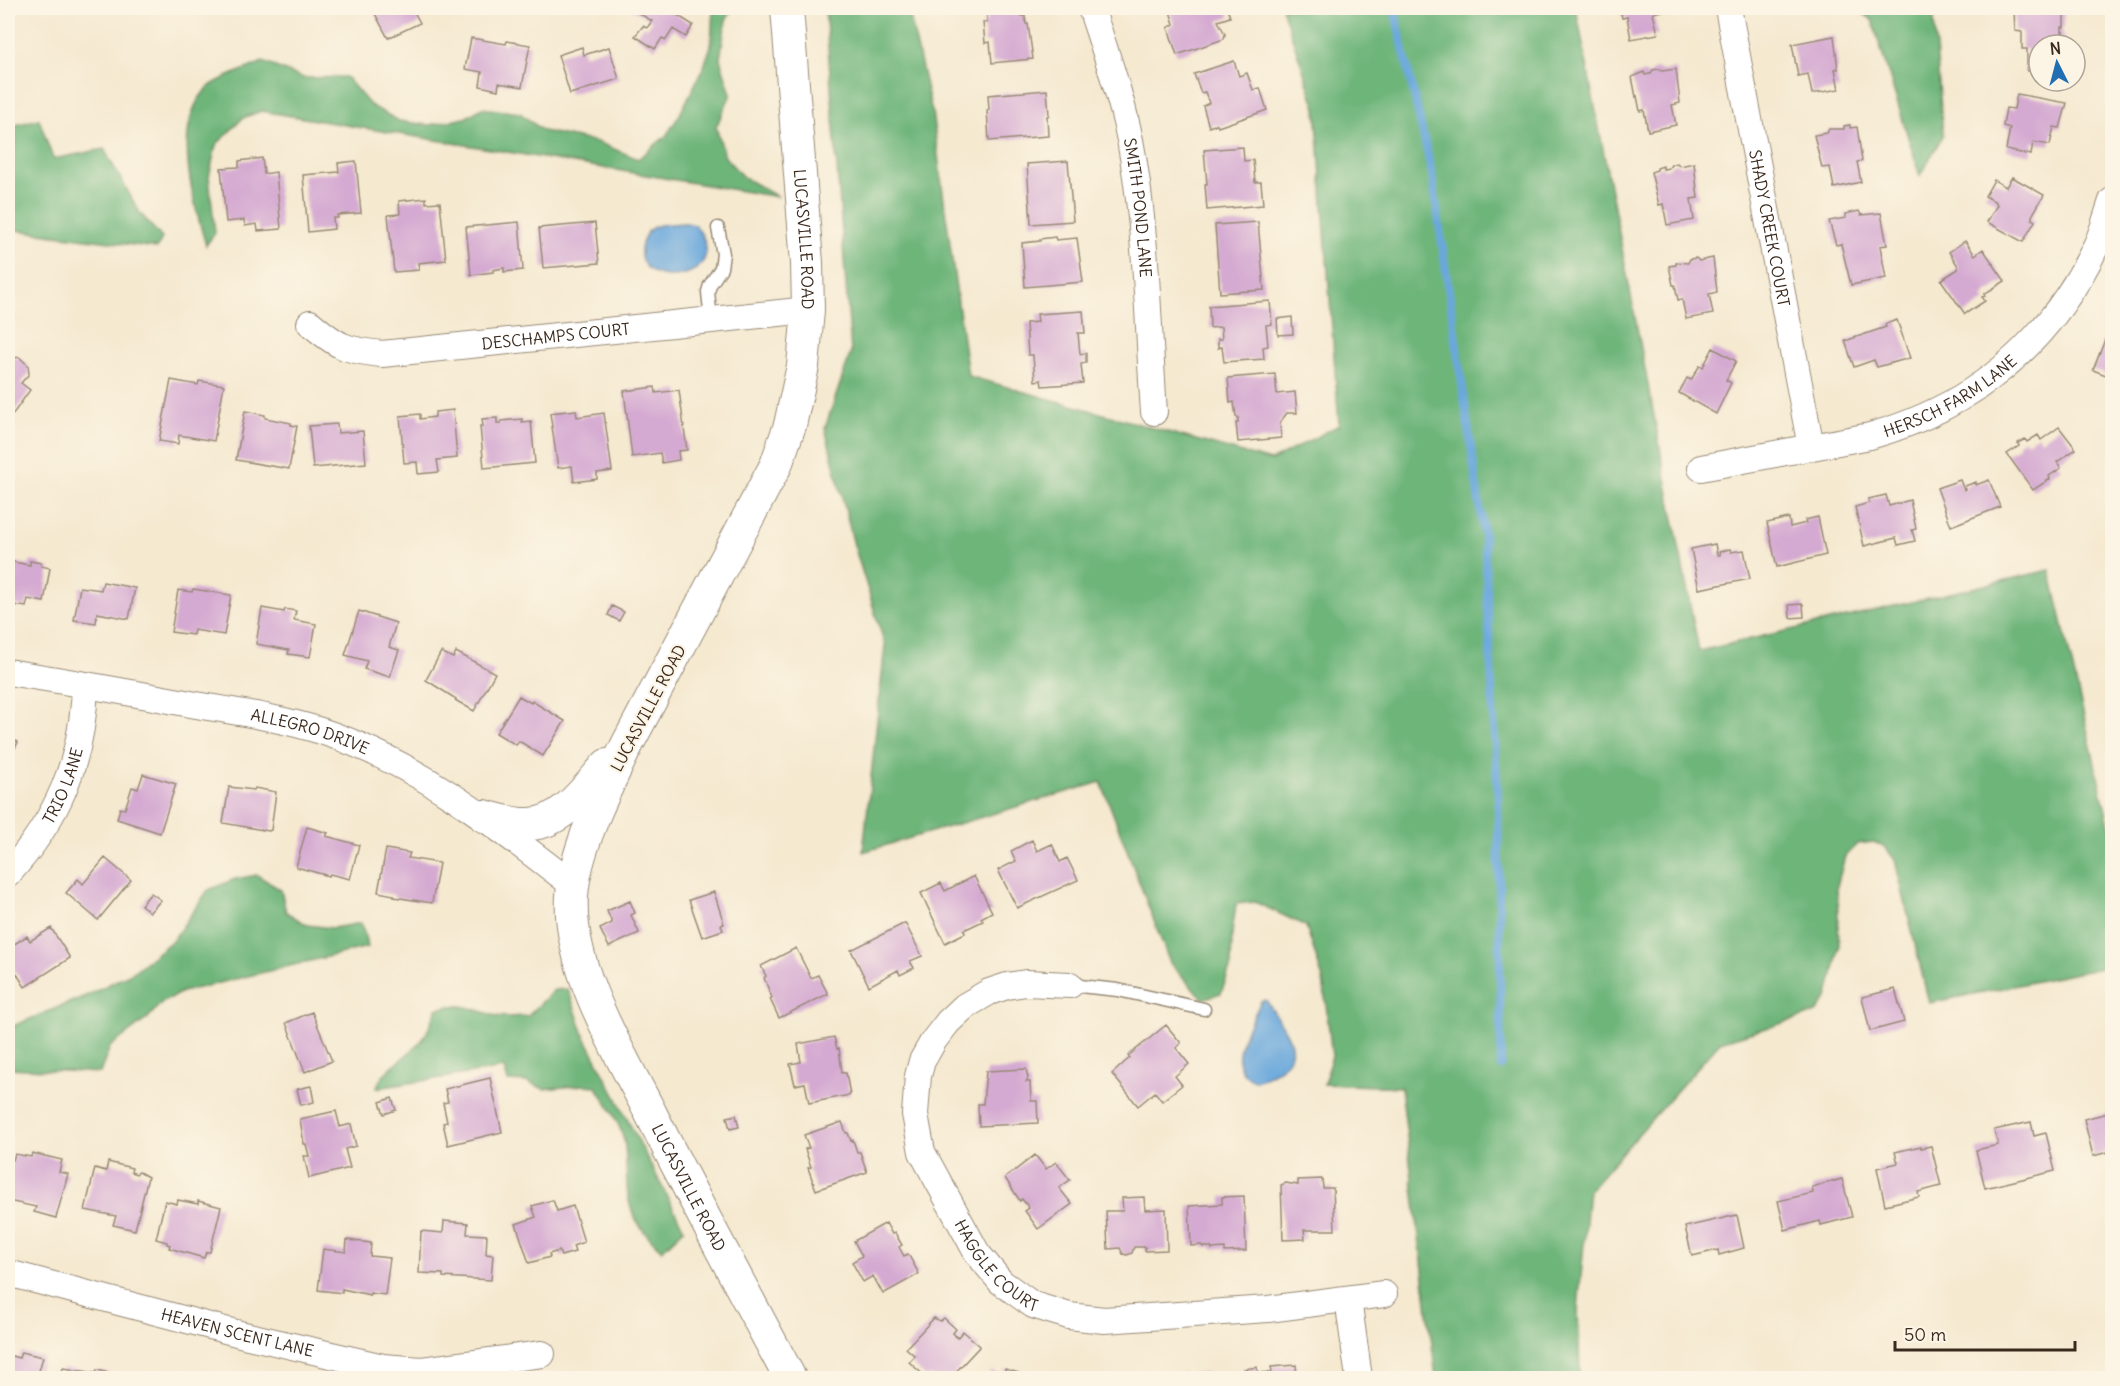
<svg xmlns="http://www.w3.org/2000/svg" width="2120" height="1386" font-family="Delius,sans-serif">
<rect width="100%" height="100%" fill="#fcf5e5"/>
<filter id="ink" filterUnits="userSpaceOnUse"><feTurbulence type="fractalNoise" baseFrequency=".0167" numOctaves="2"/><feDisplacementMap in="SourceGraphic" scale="12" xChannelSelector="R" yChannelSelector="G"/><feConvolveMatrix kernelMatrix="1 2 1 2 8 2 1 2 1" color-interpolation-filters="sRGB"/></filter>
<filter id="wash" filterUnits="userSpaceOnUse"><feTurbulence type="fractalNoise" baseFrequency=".008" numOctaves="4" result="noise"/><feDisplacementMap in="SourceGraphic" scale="24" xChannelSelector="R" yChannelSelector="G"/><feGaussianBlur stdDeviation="1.35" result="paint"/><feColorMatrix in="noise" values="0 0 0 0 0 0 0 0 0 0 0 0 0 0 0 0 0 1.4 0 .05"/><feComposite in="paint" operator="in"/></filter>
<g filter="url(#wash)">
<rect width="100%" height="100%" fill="#f5e9d0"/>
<!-- forest -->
<path fill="#6eb57a" stroke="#54704c" stroke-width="1.5" d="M713 8H734L726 20 720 59 731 94 716 127 725 157 743 177 778 197 261 111 243 118 216 145 209 176 215 233 206 245C193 202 170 121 209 87 219 78 250 68 263 62L303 78 346 77 370 105 399 121 429 125 465 118 482 108 520 113 543 131 597 142 638 159 666 136 679 116 704 66 711 46Z
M825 8H908L932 112 968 376 1271 461 1339 425 1316 108 1282 8H1576L1699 651 2050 570 2112 837V966L1929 1003 1895 860 1886 848 1874 842 1857 844 1845 856 1837 886 1839 948 1828 996 1816 1013 1720 1042 1589 1190 1578 1308 1580 1378H1436L1401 1087 1324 1084 1332 1056 1323 979 1306 926 1255 902 1236 904 1232 933 1231 966 1221 993 1203 999 1170 963 1101 782 863 852 885 645 854 545 825 428 851 352Z
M1856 8H1933L1943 135 1920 176 1872 20Z
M39 119 53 159 104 149 140 213 162 238 157 248 8 229V127Z
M257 875 281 890 286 912 307 925 333 928 361 923 368 947 182 992 161 1003 148 1018 110 1047 100 1073 8 1068V1028L88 995 133 972 173 940 208 890 235 879Z
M568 989 584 1035 684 1229 662 1250C649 1238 634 1222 630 1205 624 1184 628 1161 624 1140 619 1121 606 1102 596 1086L584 1085 544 1089 527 1082 508 1081 504 1068 377 1088C379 1071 411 1055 422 1040 429 1031 432 1019 437 1009 462 1001 472 1009 496 1016 505 1018 518 1016 528 1016L554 990Z"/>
<!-- water -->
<path fill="#6aa8dc" stroke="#52697d" stroke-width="1.5" d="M686 223 695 225C741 282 628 295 642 244 648 220 665 225 686 223Z
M1266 1000C1290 1039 1313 1059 1255 1081 1219 1066 1252 1023 1261 1001Z"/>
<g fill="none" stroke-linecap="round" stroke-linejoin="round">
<!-- stream -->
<path stroke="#6aa8dc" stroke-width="8" d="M1394 8 1432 174 1484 537 1498 800 1501 1066"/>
</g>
<g id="blocks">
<!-- building -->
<path fill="#d5aad2" d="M372 8H412L420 23 388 38Z
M630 8H666L693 25 686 37 673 29 666 40 662 38 655 49 635 36 643 26 647 28 652 21Z
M986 8H1021L1022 16H1025L1026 24H1028L1033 59 992 63 990 42 985 43 983 22H987Z
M1169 8H1227L1230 17 1218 21 1225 34 1224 39 1177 55 1168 28 1174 24Z
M1620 8H1662L1663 11 1653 13 1658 34 1631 39 1627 17 1622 18Z
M2030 8V11L2047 8 2049 10H2064V27H2062V33L2063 32 2064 45H2039V71H2027V49H2022V32L2015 31 2014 11Z
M1834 36 1838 69H1835L1839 89 1812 94 1808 74 1798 76 1792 44Z
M471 38 506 44 507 41 530 45 522 87 499 83 498 90 480 86 482 72 465 69Z
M582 47 584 55 609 47 619 79 570 94 558 55Z
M1234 61 1239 76 1247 73 1253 90 1260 88 1267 110 1218 127 1217 124 1209 127 1203 106 1209 103 1205 92 1201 93 1194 74Z
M1658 69 1662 71 1676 69 1680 103 1672 105 1676 125 1648 131 1644 110 1640 111 1637 96 1636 97 1632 77 1644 72 1645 75 1650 74 1653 70Z
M1047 90 1049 115 1047 116 1048 136 989 141 987 110H989L988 95Z
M2017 94 2067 103 2060 128 2054 127 2050 145 2033 142 2031 155 2006 150 2010 128 2003 126 2006 108 2014 109Z
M1850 125V128L1857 127 1862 161 1857 162 1861 182 1834 188 1830 167 1822 168 1814 135 1827 133 1829 129H1844V126Z
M1243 147 1244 161 1253 160 1255 182H1261L1263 205 1207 210 1205 184H1207L1204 150Z
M262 158 264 174 276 172 281 229 258 231 257 224 245 226 244 220 226 222 221 168 239 167V161Z
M356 161 361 213 337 215 338 218H333L334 229 308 232 303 175 339 172 338 163Z
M1068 161 1073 221 1031 224 1027 164Z
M1677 163 1680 166 1694 163 1698 198 1691 199 1694 220 1667 225 1663 204 1659 205 1651 172 1657 170V168L1663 166V169L1669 168 1671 165Z
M2012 177 2044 195 2032 216V219L2035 221 2023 242 1987 222 1997 205 1996 202 1985 196 1994 180 2006 187Z
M426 198V203L440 202 446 260 418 263 419 270 394 272 388 215 400 214 399 201Z
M1859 211 1861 215 1881 213 1887 245 1880 246 1886 278 1851 285 1841 244 1836 245 1829 221 1846 218 1845 214Z
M519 222 523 270 504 272V268L493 270V272L471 275 466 227Z
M1258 222 1264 290 1220 293 1215 225Z
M595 223 599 263 543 268 539 228Z
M1055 237 1056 240 1077 238 1083 282 1025 287 1022 243 1040 241V239Z
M1965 241 1975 255 1983 249 2005 281 1984 294 1985 296 1982 297 1985 301 1965 314 1941 280 1958 269V266L1949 252Z
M1696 258 1699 261 1713 258 1717 292 1709 294 1713 314 1686 319 1682 299 1678 300 1675 285H1673L1669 266 1676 265V262L1688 263 1690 259Z
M1270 301 1272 324 1266 325 1268 346 1263 347 1264 359 1224 362 1222 347 1218 348V339H1222L1221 327 1210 328 1209 306Z
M1083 311 1085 333H1078L1080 354 1086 353V363L1081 364 1083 383 1042 386 1041 380 1035 381 1033 355H1028L1026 323 1038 322 1037 314Z
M1292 317 1293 334 1278 335 1277 319Z
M1897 320 1910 358 1877 367 1874 360 1854 367 1845 341 1886 327 1885 324Z
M2110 327 2112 328 2111 377 2093 370Z
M1713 348 1736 361 1726 380 1731 383 1716 414 1679 393 1687 378 1691 380 1700 365 1703 367Z
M19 357 28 365 29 374 21 383 30 390 8 421V362L10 359Z
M1275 374 1277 394 1295 392 1297 413H1287L1280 422 1281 438 1238 442 1236 423H1238V417H1236L1234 402 1230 403 1228 378Z
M171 380 198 385 199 381 224 385 214 441 179 435 178 444 159 441Z
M655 387 656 393 679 390 687 450 678 451 679 460 662 463 660 453 632 457 624 391Z
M453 410 457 458 437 460 439 472 418 474 417 462 404 463 400 416 420 414V419L435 417V412Z
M576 410 577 417 604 413 612 471 597 473V479L574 482 572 466 558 468 550 413Z
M245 411 265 415V418L291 423V425L297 426 289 469 236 460Z
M497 418V423H501V421L522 419V422L531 421 535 463 484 468 480 426H483L482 419Z
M337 424 338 433 363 431 366 463 313 468 309 426Z
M2059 427 2076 449 2057 462 2061 468 2049 476 2050 479 2033 490 2007 454 2019 446 2018 443 2025 439 2027 442 2038 435 2041 440Z
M1960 480 1964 490 1966 489 1965 486 1976 482V485L1989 480 2000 507 1951 526 1937 488Z
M1886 495 1889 506 1910 500 1916 529 1912 530 1915 541 1898 545 1896 538 1864 546 1855 507 1869 503 1868 499Z
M1818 517 1826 555 1777 567 1767 523 1789 518 1790 527 1806 523 1805 520Z
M1715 544 1717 555H1720L1719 552 1730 549 1731 552 1744 550 1750 579 1699 589 1691 549Z
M8 561 30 565V561L41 563V566L50 568 44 602 28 599 26 607 8 604Z
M103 582 135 588 129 619 97 613 96 623 74 620 80 587 101 590Z
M193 589 231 595 224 635 194 630 193 635 171 632 178 590 192 592Z
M1803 604 1804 617 1790 618 1789 605Z
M612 606 624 612 619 621 608 615Z
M262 608 284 612 285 609 296 611 294 620 316 624 310 657 288 654 289 650 256 644Z
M359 611 396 623 389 647 399 650 390 677 364 669 367 661 345 655Z
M441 652 453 658 456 652 495 673 474 711 455 700 456 699 426 680Z
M519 696 531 703 532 701 565 721 543 756 519 741 516 745 496 733Z
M9 737 18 742 10 758 8 756Z
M143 774 176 784 160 833 117 819 120 808 125 809 132 787 138 789Z
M229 787 254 790 255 788 276 792 271 830 269 831 223 823Z
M307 827 328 833 326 836 359 845 350 879 330 874 329 876 296 867Z
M1032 840 1037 851 1052 844 1060 862 1067 858 1078 880 1017 908 998 870 1016 861 1011 851Z
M386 849 410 853 408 858 439 863 432 903 394 897V895L378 892Z
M105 858 131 880 98 920 66 893 78 879 83 884Z
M974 876 992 912 981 918 983 921 964 930 965 933 945 943 921 893 941 883 945 891Z
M714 892 724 924 721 925 723 930 702 937 689 900Z
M151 893 161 900 150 912 141 905Z
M630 901 635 913 631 915 639 933 609 947 600 929 612 923 607 911Z
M905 923 922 956 910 961 914 968 900 975 898 970 869 986 851 950Z
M51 928 70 958 25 987 8 960V948L27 936 30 941Z
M796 948 811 978 818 975 828 994 779 1018 770 999 772 998 764 978 766 976 761 966Z
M1895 989 1904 1022 1870 1031 1862 997Z
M312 1012 332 1061 305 1072 286 1023Z
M1166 1025 1181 1043 1176 1048 1189 1064 1175 1076 1182 1085 1162 1101 1155 1092 1138 1106 1112 1074 1125 1062 1130 1058 1128 1056Z
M834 1037 837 1049 839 1048 842 1073H846L850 1095 809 1103 805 1083 795 1085 790 1064 801 1062 798 1044Z
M1026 1069 1028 1078 1026 1082H1030L1031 1101H1037L1038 1123 979 1126 978 1104H983L986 1071Z
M490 1078 502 1132 448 1145 443 1123 447 1122 443 1103 448 1102 445 1089Z
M311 1086 314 1102 301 1105 297 1089Z
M392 1098 396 1110 384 1114 380 1102Z
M336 1111 340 1127 351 1124 356 1146 345 1149 350 1168 309 1178 304 1156H309L306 1144H304L300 1119Z
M2112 1112V1151L2093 1156 2084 1119Z
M736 1115 739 1127 730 1129 727 1117Z
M842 1122 846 1133H848L851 1141 853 1140 857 1152H860L867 1172 816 1190 808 1168 811 1167 805 1149 809 1148 804 1135Z
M2031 1122 2034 1136 2046 1133 2055 1171 1985 1188 1976 1150 1998 1145 1994 1130Z
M1921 1146V1148L1931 1146 1941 1186 1918 1192 1919 1197 1885 1205 1877 1168 1898 1163 1895 1152Z
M32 1153 62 1160 59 1172 68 1174 56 1218 34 1212 36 1207 8 1201V1159L13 1160 15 1154 31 1157Z
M1035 1155 1046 1169 1056 1162 1070 1180 1059 1188 1072 1204 1038 1229 1025 1211 1029 1208 1022 1199 1020 1201 1005 1178Z
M108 1162 132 1168 131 1172 136 1174 139 1172 148 1177 135 1230 113 1225 116 1216 85 1210 95 1168 106 1171Z
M1322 1179 1323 1188H1333L1335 1230H1304L1305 1239 1283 1240 1281 1185 1286 1183 1298 1185V1180Z
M1842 1179 1852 1217 1821 1225 1820 1221 1785 1230 1778 1201 1813 1193 1812 1187Z
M1244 1196 1246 1251 1225 1252V1248L1212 1249 1211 1247H1203L1202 1245 1191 1246 1189 1206 1222 1204V1197Z
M1144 1197 1145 1210 1166 1209 1167 1250 1145 1251V1247H1134L1132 1253 1127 1255 1123 1254 1120 1248 1108 1249 1106 1211H1123L1122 1198Z
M178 1200 198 1204V1201L221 1207 210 1252H206L204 1258 169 1248 170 1245 167 1244V1242L156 1239 165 1201 177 1204Z
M553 1200 557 1211 573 1206 584 1242 573 1246 575 1252 561 1256 559 1251 549 1254 550 1257 529 1263 516 1224 536 1217 532 1206Z
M1737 1215 1744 1248 1719 1255 1718 1250 1692 1256 1685 1227Z
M444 1221 468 1223 467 1234 487 1235 486 1254 493 1255 491 1280 443 1277V1274L419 1273 421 1231 443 1233Z
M886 1223 892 1234 895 1233 902 1245 899 1247 904 1256 908 1254 919 1274 883 1294 873 1276 863 1282 852 1262 862 1256 854 1241Z
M347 1240 371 1243 370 1256 390 1258 385 1295 370 1293V1295L342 1289V1293L318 1290 323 1249 346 1252Z
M934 1318 940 1321 944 1318 956 1329 953 1333 957 1338 963 1331 980 1346 950 1378H934L930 1375 927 1378 909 1362 915 1356 906 1348Z
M21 1352 43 1357 37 1378H8V1355L19 1358Z
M1296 1365 1297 1378H1231V1376L1245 1374 1244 1369 1257 1367 1258 1373 1272 1372 1271 1367Z
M63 1368 96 1373 97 1370 118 1375 117 1378H60Z
M1005 1369 1019 1373 1017 1378H989L991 1371 1003 1375Z
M1206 1372V1378H1174V1376H1185L1184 1374Z"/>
</g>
</g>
<g filter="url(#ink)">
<use href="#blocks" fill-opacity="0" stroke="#988a77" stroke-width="1.5"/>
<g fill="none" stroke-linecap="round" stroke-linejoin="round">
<!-- service casing -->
<g stroke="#988a77" stroke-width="15">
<path id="service" d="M711 320 708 292 710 285 721 268 723 254 718 228
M1070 985 1118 990 1204 1009"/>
</g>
<!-- minor casing -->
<g stroke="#988a77" stroke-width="28">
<g id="minor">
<path id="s1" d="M1091 8C1107 57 1125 106 1133 157 1147 240 1148 327 1154 412"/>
<path id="s2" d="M1728 8 1811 447"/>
<path id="s3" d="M310 323C338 347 345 350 382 354L808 310"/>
<path id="s4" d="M1701 468 1870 436C1974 407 2051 342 2097 244 2103 231 2107 215 2112 201"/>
<path id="s5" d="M8 672C71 682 133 693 196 705 238 712 281 718 321 731 416 762 496 825 573 885"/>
<path id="s6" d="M8 874C58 819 83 760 85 685"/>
<path id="s7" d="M1070 985 1026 983 1007 986 989 992 965 1006 948 1022 934 1040 922 1061 918 1076 915 1114 922 1152 977 1253 1001 1282 1033 1305 1069 1316 1104 1320 1268 1309 1384 1294"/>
<path id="s8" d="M8 1273 244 1335 383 1367 422 1370 542 1354"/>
<path d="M1348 1299 1359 1378"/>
</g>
</g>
<!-- tertiary casing -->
<g stroke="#988a77" stroke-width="34">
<g id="tertiary">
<path id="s9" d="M787 8 807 263 808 310 803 366 790 425 776 465 628 743C607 786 575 848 572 896 567 967 619 1051 650 1112 695 1202 743 1290 790 1378"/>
<path d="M484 816C499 820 515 825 530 824 563 823 587 787 607 765"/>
</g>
</g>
<!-- service -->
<use href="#service" stroke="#fff" stroke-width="12"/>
<!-- minor -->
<use href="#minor" stroke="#fff" stroke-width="26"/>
<!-- tertiary -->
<use href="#tertiary" stroke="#fff" stroke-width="32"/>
</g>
</g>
<g text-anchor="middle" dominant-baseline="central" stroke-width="4.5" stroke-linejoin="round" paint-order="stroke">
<!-- street labels -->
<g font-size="16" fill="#3b2a1e" stroke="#fcf5e5">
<text stroke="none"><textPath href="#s1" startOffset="206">SMITH POND LANE</textPath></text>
<text stroke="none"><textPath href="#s2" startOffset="224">SHADY CREEK COURT</textPath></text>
<text stroke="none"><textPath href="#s9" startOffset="232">LUCASVILLE ROAD</textPath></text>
<text stroke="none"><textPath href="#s3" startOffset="255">DESCHAMPS COURT</textPath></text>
<text stroke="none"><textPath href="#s4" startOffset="262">HERSCH FARM LANE</textPath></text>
<text transform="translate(648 708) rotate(-62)">LUCASVILLE ROAD</text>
<text stroke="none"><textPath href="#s5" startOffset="308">ALLEGRO DRIVE</textPath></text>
<text stroke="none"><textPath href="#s6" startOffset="105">TRIO LANE</textPath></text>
<text stroke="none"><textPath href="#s9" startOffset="1258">LUCASVILLE ROAD</textPath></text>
<text stroke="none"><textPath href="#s7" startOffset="410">HAGGLE COURT</textPath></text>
<text stroke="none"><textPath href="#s8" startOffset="237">HEAVEN SCENT LANE</textPath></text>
</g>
</g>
<!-- margin -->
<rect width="2120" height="1386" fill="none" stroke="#fcf5e5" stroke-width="30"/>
<!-- north arrow -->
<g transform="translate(2057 63) rotate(354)"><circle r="28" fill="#fcf5e5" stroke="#afa495" stroke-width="1.5"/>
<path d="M0-4.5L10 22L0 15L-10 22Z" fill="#1f6fb2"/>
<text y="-9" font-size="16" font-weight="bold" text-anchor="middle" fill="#3b2a1e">N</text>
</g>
<!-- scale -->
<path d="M1895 1341v9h180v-9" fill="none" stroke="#3b2a1e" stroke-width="3"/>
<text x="1904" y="1341" font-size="18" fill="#3b2a1e" stroke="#fcf5e5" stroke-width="4.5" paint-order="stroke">50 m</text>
</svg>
